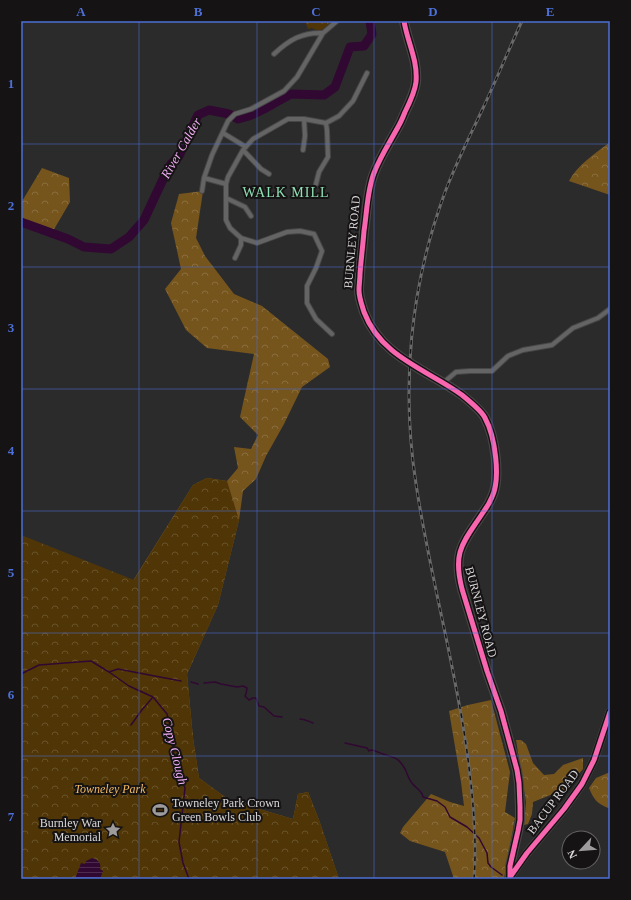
<svg xmlns="http://www.w3.org/2000/svg" width="631" height="900" font-family="'Times New Roman',serif">
<defs>
<pattern id="forest-crowns" width="20" height="18" patternUnits="userSpaceOnUse"><rect width="20" height="18" fill="#76551d"/><path d="M2 6a3 3 0 1 1 6 0M12 15a3 3 0 1 1 6 0" fill="none" stroke="#896d3d"/></pattern>
<pattern id="park-crowns" width="20" height="18" patternUnits="userSpaceOnUse"><rect width="20" height="18" fill="#503606"/><path d="M2 6a3 3 0 1 1 6 0M12 15a3 3 0 1 1 6 0" fill="none" stroke="#69522a"/></pattern>
<pattern id="water-rules" width="6" height="5" patternUnits="userSpaceOnUse"><rect width="6" height="5" fill="#300832"/><path d="M0 2.5h6" fill="none" stroke="#4d2b4f"/></pattern>
</defs>
<rect width="100%" height="100%" fill="#2c2b2b"/>
<!-- forest -->
<path fill="url(#forest-crowns)" d="M610 142V195L569 181C577 165 596 153 610 142Z
M42 168 69 178 70 202 53 231 24 220H21V203Z
M203 191 196 238 205 256 234 294 262 306 328 359 330 367 302 387 284 424 266 456 256 479 243 491 239 520 218 605 187 674 193 738 199 778 229 800 293 819 298 794 308 792 319 820 339 879H183L101 632 193 485 207 478 227 481 238 468 234 447 251 449 258 435 240 417 254 354 207 348 186 330 165 289 181 269 171 223 179 194Z
M491 700 510 772 505 812 515 818 504 879H454L445 852 410 841 400 833 403 827 431 794 450 802 464 806 461 782 449 711 468 705Z
M516 740H521L526 744 533 763 544 775 554 774 563 765 583 758V769L565 790 553 794 533 802 532 814 528 824 524 825 526 802Z
M610 772V807L608 808C597 803 594 800 589 788L596 778Z"/>
<!-- park -->
<path fill="url(#park-crowns)" d="M305 21H332L323 29 319 31 312 28 308 29Z
M207 478 227 481 239 520 218 605 187 674 193 738 199 778 229 800 293 819 298 794 308 792 319 820 339 879H21V535L134 580 193 485Z"/>
<!-- garden -->
<path fill="#503606" d="M152 797 172 800 169 824 149 821Z"/>
<!-- water -->
<path fill="url(#water-rules)" d="M92 858C97 859 102 863 100 869L103 871 100 879H75L81 863 85 864 86 861Z"/>
<g fill="none" stroke-linecap="round" stroke-linejoin="round">
<!-- stream -->
<path stroke="#300832" stroke-width="1.5" d="M109 672 118 669 181 681
M21 674 39 665 91 661 109 672 129 686 153 697 141 711 131 725
M191 682 198 684
M204 683 215 682 221 684 237 687 243 686 247 688 246 694 245 696 249 700 253 698H256L259 706 264 707 274 716 282 717
M153 697 167 714 171 729 174 758 185 788 179 842 183 863 189 879
M300 719C305 719 308 721 313 723
M345 743 367 748 369 751 371 750C375 750 379 753 383 754 395 758 398 757 405 769 407 773 409 780 412 783 416 789 422 790 423 797L437 801 445 807 450 817 467 827 479 838 487 853 488 863 491 867 502 875"/>
<!-- river -->
<path stroke="#300832" stroke-width="9" d="M21 222 68 239 84 247 111 249 129 237 144 220 165 175 171 164 179 156 198 115 209 110 229 114 238 119 249 116 264 109 278 101 291 94 324 95 335 87 350 47 364 46 372 34 370 21"/>
<!-- street casing -->
<g stroke="#484747" stroke-width="6">
<path id="street" d="M274 54C289 40 302 32 323 33
M326 123 339 116 353 101 367 73
M223 133 246 147
M243 150 261 169 269 174
M303 150 305 136 304 119
M204 178 226 184V220L230 228 241 238 257 243 287 232 300 231 314 234 322 251 316 268 307 286V303L316 319 332 334
M226 184 228 177 243 150 253 139 288 119H304L326 123 327 130 328 157 319 172 316 184
M202 191 204 178 212 155 228 121 235 114 251 109 284 91 297 77 323 33 337 21
M226 198 245 207 251 216
M235 258 241 245V238
M443 383 456 372 470 371H492L508 356 523 350 552 345 573 328 598 318 610 309"/>
</g>
<!-- primary casing -->
<g stroke="#484747" stroke-width="9">
<path id="primary" d="M510 877 527 853 564 809 582 784 594 760 610 712"/>
</g>
<!-- highway casing -->
<g stroke="#484747" stroke-width="10">
<path id="highway" d="M404 21C407 41 418 60 416 82 415 91 409 104 405 112 403 117 401 122 398 127 390 142 380 157 374 173 367 191 367 212 364 231 363 245 361 259 360 274 360 279 359 285 359 290 359 298 362 305 364 312 381 357 426 369 462 395 468 400 482 411 485 418 495 436 501 478 492 497 490 502 487 507 484 511 464 542 452 550 462 589L487 671 501 711 517 770 519 783 520 807V820L518 831 510 866V879"/>
</g>
<!-- street -->
<use href="#street" stroke="#656464" stroke-width="4"/>
<!-- primary -->
<use href="#primary" stroke="#686164" stroke-width="7"/>
<!-- highway -->
<use href="#highway" stroke="#71646a" stroke-width="8"/>
<!-- rail casing -->
<g stroke="#696969" stroke-width="3">
<path id="rail" d="M474 879C477 839 473 799 468 759 456 667 430 577 416 484 401 387 410 288 444 195 455 165 470 136 484 106 497 78 509 49 522 21"/>
</g>
<!-- rail -->
<use href="#rail" stroke="#151313" stroke-width="1.5" stroke-dasharray="4.5" stroke-linecap="butt"/>
<!-- cycleway casing -->
<g stroke="#151313" stroke-width="8">
<path id="cycleway" d="M404 21C407 41 418 60 416 82 415 91 409 104 405 112 403 117 401 122 398 127 390 142 380 157 374 173 367 191 367 212 364 231 363 245 361 259 360 274 360 279 359 285 359 290 359 298 362 305 364 312 381 357 426 369 462 395 468 400 482 411 485 418 495 436 501 478 492 497 490 502 487 507 484 511 464 542 452 550 462 589L487 671 501 711 517 770 519 783 520 807V820L518 831 510 866V877
M510 877 527 853 564 809 582 784 594 760 610 712"/>
</g>
<!-- cycleway -->
<use href="#cycleway" stroke="#f766af" stroke-width="5"/>
</g>
<!-- grid -->
<path fill="none" stroke="#4c70d8" stroke-width="1" stroke-opacity="0.55" d="M139 21V879M257 21V879M374 21V879M492 21V879M21 144H610M21 267H610M21 389H610M21 511H610M21 633H610M21 756H610"/>
<!-- icons -->
<defs>
<g id="stadium-bare" transform="scale(1.2)"><path d="M0-5a6.5 5 0 1 0 0 10a6.5 5 0 1 0 0-10ZM-3.5-1.8h7v3.6h-7Z" fill="#9d9b9b" stroke="#151313" stroke-width="2.5" paint-order="stroke"/></g>
<g id="sight-bare" transform="scale(1.2)"><path d="M0-6L1.8-2.2L6-1.7L2.9 1.2L3.7 5.4L0 3.3L-3.7 5.4L-2.9 1.2L-6-1.7L-1.8-2.2Z" fill="#9d9b9b" stroke="#151313" stroke-width="2.5" paint-order="stroke"/></g>
</defs>
<g fill-rule="evenodd">
<use href="#stadium-bare" x="160" y="810"/>
<use href="#sight-bare" x="113" y="830"/>
</g>
<g text-anchor="middle" dominant-baseline="central" stroke-width="4" stroke-linejoin="round" paint-order="stroke">
<!-- street labels -->
<g font-size="12" fill="#dad8d8" stroke="#151313">
<text transform="translate(352 242) rotate(-85)">BURNLEY ROAD</text>
<text transform="translate(481 612) rotate(75)">BURNLEY ROAD</text>
<text transform="translate(553 802) rotate(-53)">BACUP ROAD</text>
</g>
<!-- park labels -->
<g font-size="12" font-style="italic" fill="#f3ba63" stroke="#151313">
<text x="110" y="789">Towneley Park</text>
</g>
<!-- poi labels -->
<g font-size="12" fill="#dad8d8" stroke="#151313" text-anchor="start">
<text x="172" y="803">Towneley Park Crown<tspan x="172" dy="14">Green Bowls Club</tspan></text>
<text x="101" y="823" text-anchor="end">Burnley War<tspan x="101" dy="14">Memorial</tspan></text>
</g>
<!-- water labels -->
<g font-size="13" font-style="italic" fill="#f2adf5" stroke="#151313">
<text transform="translate(181 148) rotate(-60)">River Calder</text>
<text transform="translate(175 751) rotate(76)">Copy Clough</text>
</g>
<!-- quarter labels -->
<g font-size="14" letter-spacing="1" fill="#90e0b5" stroke="#151313">
<text x="286" y="192">WALK MILL</text>
</g>
</g>
<!-- border -->
<rect width="631" height="900" fill="none" stroke="#151313" stroke-width="44"/>
<!-- north arrow -->
<g transform="translate(581 850) rotate(244)"><circle r="19" fill="#151313" stroke="#646262"/>
<path d="M0-3L7 15L0 10L-7 15Z" fill="#9d9b9b"/>
<text y="-6" font-size="11" font-weight="bold" text-anchor="middle" fill="#dad8d8">N</text>
</g>
<rect x="22" y="22" width="587" height="856" fill="none" stroke="#4c70d8" stroke-width="1.5"/>
<g font-size="13" text-anchor="middle" font-weight="bold" fill="#4c70d8">
<text x="81" y="16">A</text>
<text x="198" y="16">B</text>
<text x="316" y="16">C</text>
<text x="433" y="16">D</text>
<text x="550" y="16">E</text>
<text x="11" y="88">1</text>
<text x="11" y="210">2</text>
<text x="11" y="332">3</text>
<text x="11" y="455">4</text>
<text x="11" y="577">5</text>
<text x="11" y="699">6</text>
<text x="11" y="821">7</text>
</g>
</svg>
